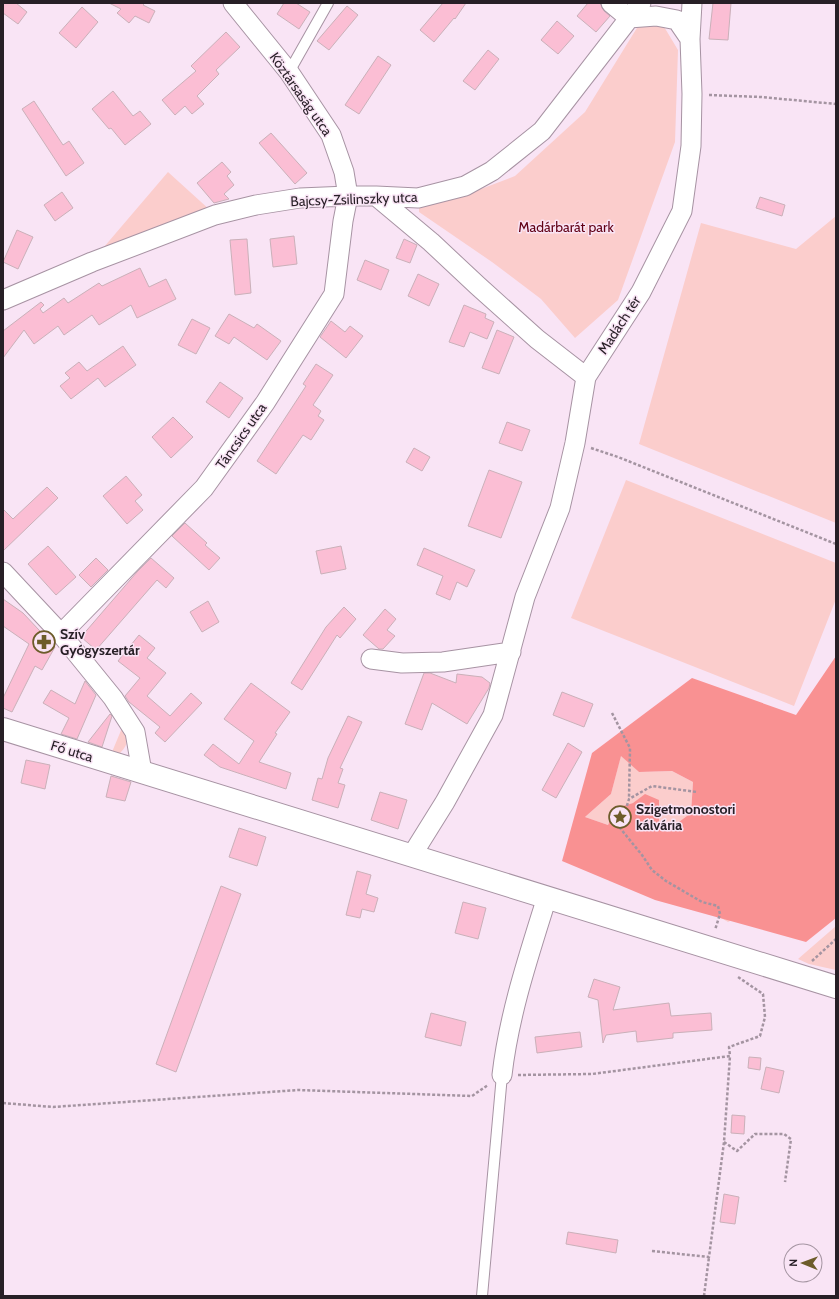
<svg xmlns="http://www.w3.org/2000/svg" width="839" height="1299" font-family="Cabin,sans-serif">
<rect width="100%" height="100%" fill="#f9e4f5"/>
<!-- green -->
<path fill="#fbcdcc" d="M640 23 663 25 678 50 675 142 618 300 575 338 541 299 492 262 419 212V204L468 194 515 176 585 112Z
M168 172 211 211 98 254Z
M836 216V523L639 444 701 223 796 249Z
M626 480 836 563V599L794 706 571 618Z
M122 728C127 739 130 743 120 753L112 752Z
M621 755 639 772 672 771 693 782 691 813 672 827H659V800L633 803 616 808 732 920 728 922 709 911 612 817 608 825 585 817 611 794Z
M836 926V970L809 964 798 959Z"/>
<!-- forest -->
<path fill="#f99192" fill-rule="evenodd" d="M836 656V918L806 942 655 900 562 861 592 753 692 678 796 715ZM621 756 639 772 672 771 693 782 691 813 672 827H659V800L645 794 633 803 616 808 608 825 585 817 611 794Z"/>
<!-- building -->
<path fill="#fbbed4" stroke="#cab0b9" d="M3 3H16L27 12 18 24 3 13Z
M109 3H145L143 5 155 11 149 23 135 16 129 23 117 13 121 9Z
M284 3H296L310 12 299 29 277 14Z
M443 3H466L455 19 454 18 434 42 420 30Z
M588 3H600L604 11 610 16 596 32 577 16Z
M713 3H731L728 40 709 39Z
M347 6 358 15 329 50 317 41Z
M82 7 98 22 76 48 59 33Z
M557 21 574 36 558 54 541 40Z
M226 32 240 47 216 70 219 74 197 96 204 104 192 114 185 106 175 115 162 100 196 71 191 66Z
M488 50 499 59 475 90 463 81Z
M378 56 391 65 359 114 345 105Z
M113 91 133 116 140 111 151 124 125 145 111 128 109 129 92 109Z
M34 101 63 145 69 141 84 163 66 176 22 109Z
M271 133 307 173 295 184 259 143Z
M222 162 231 172 227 176 234 185 224 194 229 199 214 203 197 183Z
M62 192 73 208 55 221 44 205Z
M760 197 785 205 782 216 756 208Z
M17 230 33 237 18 269 3 262Z
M294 236 297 264 273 267 270 239Z
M247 239 251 293 235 295 230 240Z
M404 239 417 245 410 263 396 258Z
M365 260 389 270 381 290 357 280Z
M140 268 149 287 166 279 176 299 137 318 131 305 99 325 92 315 64 335 58 326 34 344 24 330 3 358V331L41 302 44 305 40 309 43 313 64 298 68 303 99 283 102 286Z
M418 274 439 284 429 306 408 296Z
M464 305 486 314 485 318 494 322 487 339 470 332 464 347 449 342Z
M229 314 254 328 257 324 281 341 267 360 234 337 229 344 215 336Z
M192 319 210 328 196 354 178 345Z
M331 321 345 332 350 326 363 336 346 358 320 337Z
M497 330 514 337 499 374 482 368Z
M123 346 136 365 105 387 98 378 71 399 60 386 70 378 65 373 79 362 87 371Z
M316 364 333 375 313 405 321 411 318 416 324 420 311 440 303 435 276 474 257 461 306 386 303 384Z
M220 382 243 398 229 418 206 402Z
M173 417 193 437 171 458 152 437Z
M507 422 530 430 522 451 499 443Z
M414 448 430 457 422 471 406 462Z
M489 470 522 482 501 538 468 526Z
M126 476 142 495 135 501 143 510 127 524 103 496Z
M47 487 58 498 3 551V509L13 519Z
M185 523 207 543 205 545 220 558 209 570 172 536Z
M48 546 76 577 56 595 28 564Z
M341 546 346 569 321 574 316 551Z
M424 548 475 570 467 587 457 582 450 600 436 594 443 576 417 565Z
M96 558 108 570 91 587 79 575Z
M151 558 174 578 166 588 157 580 96 650 81 637 137 572Z
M3 599 23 613 55 647 42 670 35 666 12 712 3 708V698L29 644 3 626Z
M208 601 219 622 202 632 190 612Z
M344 607 356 619 340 638 337 635 302 690 291 683 326 627Z
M385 609 396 619 387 630 395 636 383 649H379L363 635Z
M139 635 155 648 147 658 166 673 147 696 170 716 191 693 202 703 165 742 155 733 160 727 129 702 125 696 140 678 118 661Z
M424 673H430L456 683 457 674 482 677 490 683 489 688 467 724 432 703 422 730 405 724Z
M85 681 96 695 77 739 61 734 69 718 43 703 51 690 75 704Z
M251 683 290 712 275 733 277 734 259 762 291 773 286 789 220 767 204 755 213 744 239 764 254 741 224 719Z
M562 692 593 704 584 727 553 715Z
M110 714 112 716 102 747 88 742Z
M348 716 362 722 340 768 343 769 338 783 345 785 338 808 312 800 318 778 322 779 328 758Z
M568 743 582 752 556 798 542 790Z
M26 760 50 765 45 789 21 783Z
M111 776 131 782 125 801 106 797Z
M380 792 407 800 398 829 371 820Z
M239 828 266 837 257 866 229 857Z
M357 871 371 875 366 894 378 898 374 912 362 909 360 918 346 915Z
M221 886 241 894 176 1072 156 1064Z
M463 902 486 908 478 939 455 933Z
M594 979 620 987 613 1010 669 1003 671 1016 711 1013 712 1030 673 1033V1038L637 1042 636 1031 606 1035 603 1043 598 1000 588 997Z
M431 1013 466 1022 461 1046 425 1037Z
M580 1032 582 1047 537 1053 535 1037Z
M749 1057 761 1058 760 1070 748 1068Z
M766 1067 784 1071 779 1093 761 1089Z
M732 1115 745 1116 744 1134 731 1133Z
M724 1194 739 1197 735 1224 720 1222Z
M568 1232 618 1240 616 1253 566 1244Z"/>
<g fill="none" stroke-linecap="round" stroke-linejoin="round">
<!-- lane casing -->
<g stroke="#a793a3" stroke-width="12">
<path id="lane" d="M289 72 328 3
M482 1296 502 1075"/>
</g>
<!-- street casing -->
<g stroke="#a793a3" stroke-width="21">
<path id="street" d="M611 3 629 18 656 16 677 20 690 39
M376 196 431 242 478 286 537 339 586 377
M3 300 92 262 215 215 256 205 300 198 348 196H376L418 198 465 186 492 171 542 131 641 3
M3 572 61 634 113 698 135 732 142 772
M61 634 204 488 265 403 334 294 343 221 348 196 344 172 331 135 289 72 233 3
M371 659 402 663 443 662 511 652
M412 855 445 802 493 715 525 597 560 508 575 443 586 377 641 292 682 211 691 146 692 94 690 39 692 3
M502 1075C509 1014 529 955 547 897"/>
</g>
<!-- secondary casing -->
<g stroke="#a793a3" stroke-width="24">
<path id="secondary" d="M3 729 836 987"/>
</g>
<!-- path -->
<path stroke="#a494a1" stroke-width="2.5" stroke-dasharray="3 2" stroke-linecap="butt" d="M709 95 761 97 836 104
M591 448 618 457 836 544
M612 713 630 748 629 798
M619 822 620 828 642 855 652 870 666 881 702 902 718 906 720 914 715 930
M621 825 629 799 652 786 697 792
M812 961 836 939
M518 1075 592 1074 730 1056 729 1047 760 1036 765 1017 763 994 738 977
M3 1103 53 1107 298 1090 472 1096 488 1085
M724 1142 737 1151 755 1134H784L791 1139 785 1182
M652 1251 709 1257 724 1142 730 1056
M704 1296 709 1257"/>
<!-- lane -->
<use href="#lane" stroke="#fff" stroke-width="10"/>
<!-- street -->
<use href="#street" stroke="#fff" stroke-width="19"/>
<!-- secondary -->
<use href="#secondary" stroke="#fff" stroke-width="22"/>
</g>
<!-- icons -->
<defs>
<g id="pharmacy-ring" transform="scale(1.15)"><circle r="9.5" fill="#f9e4f5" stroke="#6d5c2a" stroke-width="1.5"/><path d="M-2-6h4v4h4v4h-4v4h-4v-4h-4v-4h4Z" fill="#6d5c2a"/></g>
<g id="sight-ring" transform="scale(1.15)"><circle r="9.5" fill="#f9e4f5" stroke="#6d5c2a" stroke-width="1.5"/><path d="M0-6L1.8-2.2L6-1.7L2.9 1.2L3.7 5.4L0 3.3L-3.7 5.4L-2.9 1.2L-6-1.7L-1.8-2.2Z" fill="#6d5c2a"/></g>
</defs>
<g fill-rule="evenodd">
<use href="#pharmacy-ring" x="44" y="642"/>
<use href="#sight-ring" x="620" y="817"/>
</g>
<g text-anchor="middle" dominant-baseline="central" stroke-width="3" stroke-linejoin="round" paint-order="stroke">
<!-- street labels -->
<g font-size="14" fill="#271f26" stroke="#f9e4f5">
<text transform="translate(301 94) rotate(55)">Köztársaság utca</text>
<text transform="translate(354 199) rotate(-2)">Bajcsy-Zsilinszky utca</text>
<text transform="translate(619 325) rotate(-57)">Madách tér</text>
<text transform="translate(241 436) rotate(-55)">Táncsics utca</text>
<text transform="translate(72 751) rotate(17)">Fő utca</text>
</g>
<!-- park labels -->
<g font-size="14" fill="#610115" stroke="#f9e4f5">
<text x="566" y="227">Madárbarát park</text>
</g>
<!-- poi labels -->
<g font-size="14" font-weight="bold" fill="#271f26" stroke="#f9e4f5" text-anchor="start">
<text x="60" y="634">Szív<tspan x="60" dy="16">Gyógyszertár</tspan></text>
<text x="636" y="809">Szigetmonostori<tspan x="636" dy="16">kálvária</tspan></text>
</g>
</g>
<!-- border -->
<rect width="839" height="1299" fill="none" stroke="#271f26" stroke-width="8"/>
<!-- north arrow -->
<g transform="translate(803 1263) rotate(271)"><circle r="19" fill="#f9e4f5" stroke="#a595a2"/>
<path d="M0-3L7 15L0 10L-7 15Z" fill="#6d5c2a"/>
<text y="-6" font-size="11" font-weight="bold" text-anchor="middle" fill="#271f26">N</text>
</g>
</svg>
